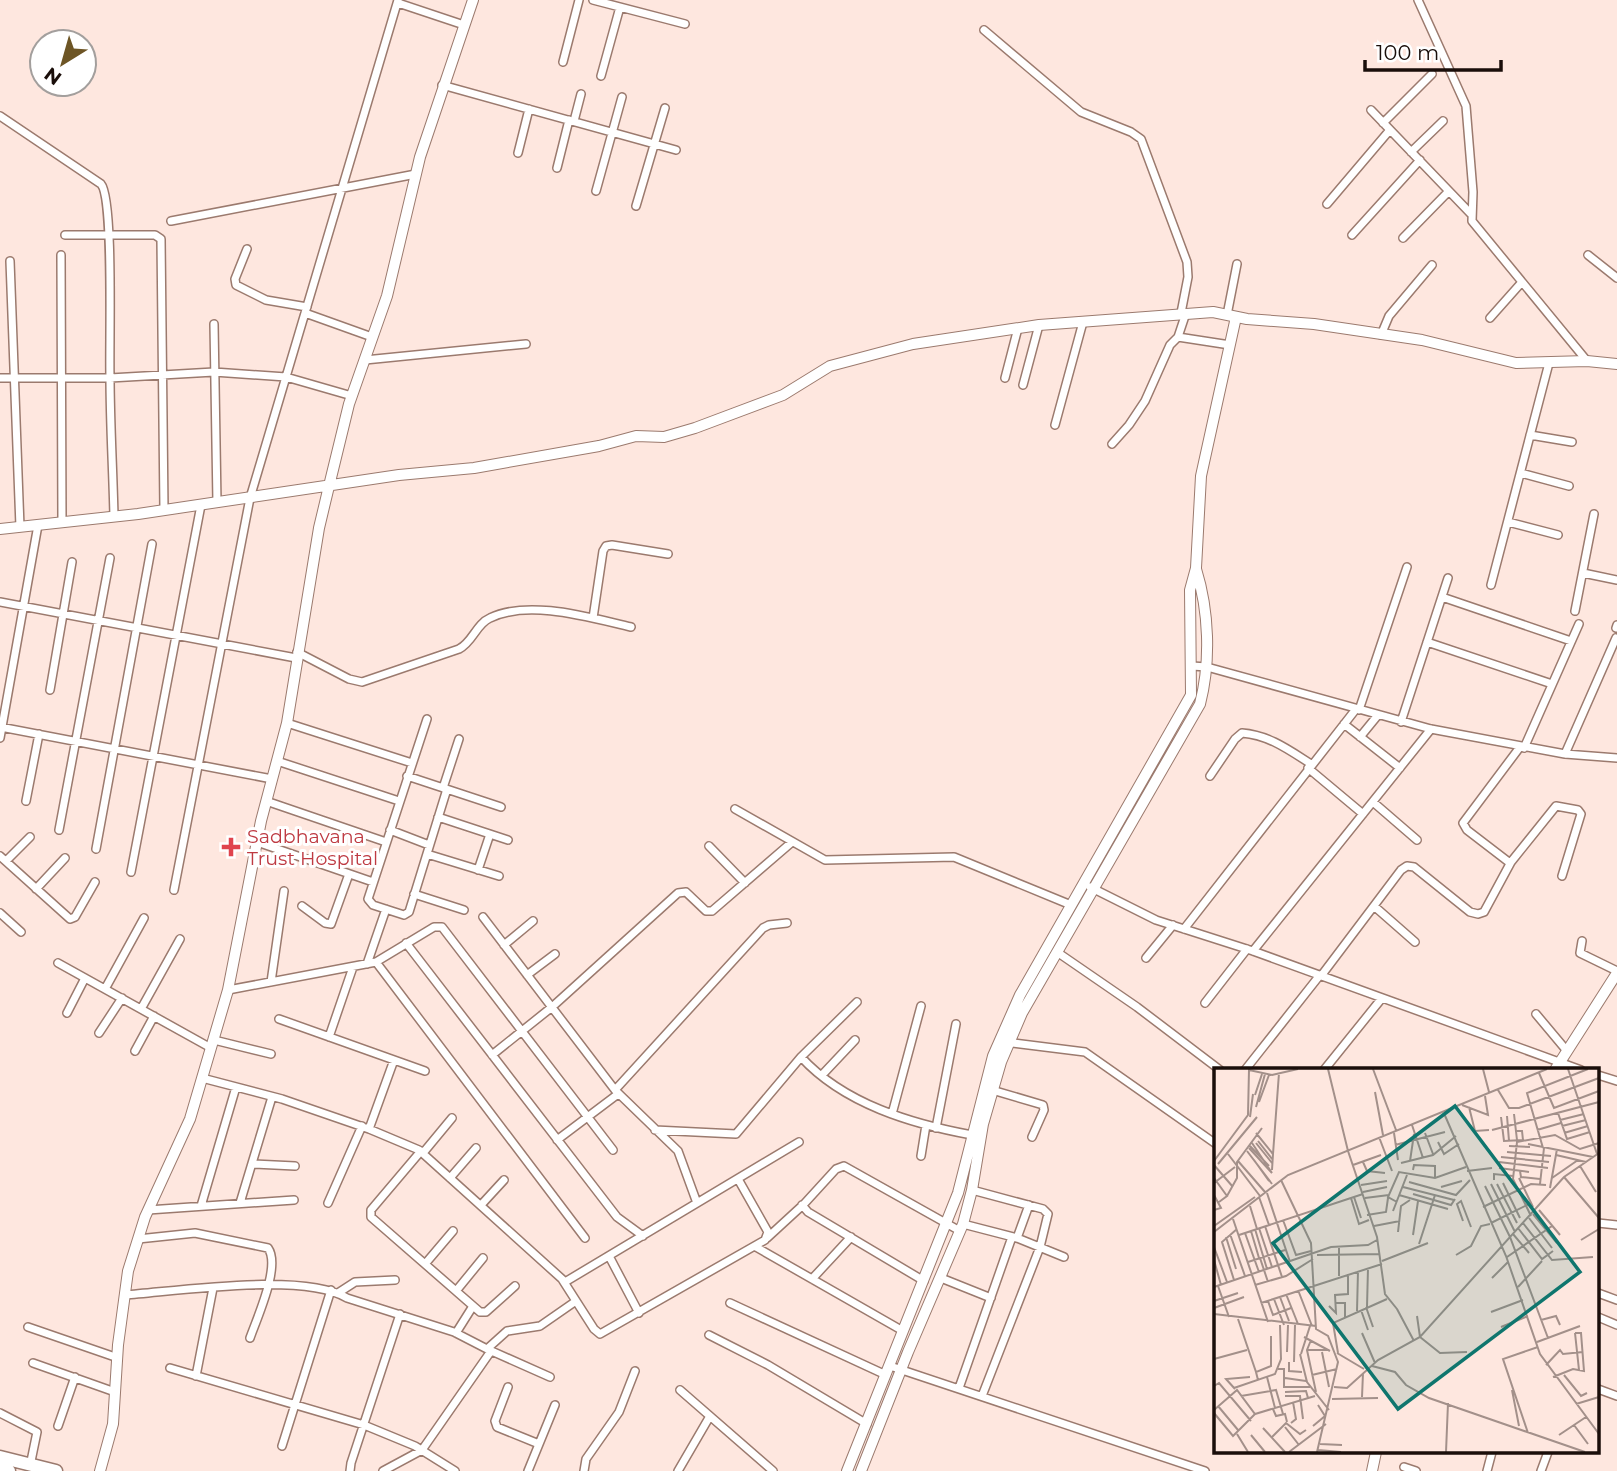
<svg xmlns="http://www.w3.org/2000/svg" width="1617" height="1471" font-family="Montserrat,sans-serif">
<rect width="100%" height="100%" fill="#fee7df"/>
<g fill="none" stroke-linecap="round" stroke-linejoin="round">
<!-- minor casing -->
<g stroke="#9b7a6e" stroke-width="10">
<path id="minor" d="M593 0 685 24
M1418 0 1466 106 1473 192 1472 221 1587 361
M398 3 464 25
M984 30 1081 112 1131 132 1141 139 1187 262 1188 277 1181 313
M563 62 579 0
M601 76 620 7
M442 85 676 150
M1371 110 1472 215
M0 116 101 184C114 199 109 346 110 376 110 423 113 470 114 517
M574 121 581 94
M1383 123 1432 74
M1411 152 1443 121
M518 153 529 109
M557 168 569 120
M596 191 622 97
M1327 204 1389 131
M636 206 665 108
M171 221 416 174
M65 235H155L161 239 164 510
M1352 235 1420 160
M1403 238 1449 191
M247 249 235 279 236 285 266 300 307 307
M61 255 62 522
M1588 255 1617 278
M10 261 20 527
M305 313 372 337
M1227 315 1237 264
M1490 318 1522 282
M214 324 217 503
M1381 335 1389 316 1432 265
M1178 337 1230 345
M365 360 526 344
M0 378H110L214 372 286 377 352 396
M1005 378 1018 328
M1023 385 1039 325
M1055 425 1083 322
M1530 435 1572 442
M1112 444 1129 425 1145 401 1170 345 1178 337 1186 313
M1521 473 1569 486
M1508 522 1558 535
M1583 573 1617 580
M1491 585 1549 363
M1442 597 1571 641
M0 602 296 658
M1575 611 1594 514
M593 618 603 551 606 546 612 545 668 554
M1616 628 1617 625
M1427 642 1552 684
M297 652 349 679 362 682 459 649C473 642 476 624 490 618 529 599 591 618 631 627
M1192 666 1207 667 1431 729 1565 754 1617 758
M50 690 72 562
M1359 710 1407 567
M427 719 369 896 368 899 373 905 404 915 409 912 447 789
M1401 722 1448 578
M287 723 412 763
M1344 724 1400 768
M0 727 272 779
M1360 737 1378 715
M0 738 38 525
M1524 748 1579 624
M1565 754 1616 638
M277 761 399 801
M1308 768 1363 814
M407 776 501 807
M1210 776 1235 739 1242 733C1269 735 1289 750 1311 764
M443 788 459 739
M26 801 39 734
M266 801 386 842
M1373 802 1417 840
M735 809 825 860 954 857 1071 905
M438 817 508 840
M59 830 110 558
M390 830 429 845
M257 842 373 882
M709 846 745 883
M96 849 152 544
M427 854 499 876
M0 856 70 919 75 917 95 882
M6 861 30 837
M1510 863 1467 830 1463 823 1520 747
M478 870 490 834
M131 872 201 505
M1090 887 1156 920 1253 951 1581 1070
M36 889 65 858
M174 890 250 498 398 0
M414 894 464 910
M302 906 325 923 331 924 349 874
M1374 906 1415 942
M0 913 21 932
M483 917 615 1090 678 1151 697 1203
M1184 929 1356 709
M1582 941 1580 953 1617 971
M406 943 617 1217 643 1236
M504 945 533 921
M1253 951 1431 729
M1057 952 1137 1007 1220 1070
M1146 958 1173 925
M376 962 434 927H442L613 1150
M58 963 211 1048
M367 964 386 909
M527 975 555 954
M1321 976 1401 870 1407 866 1414 867 1470 912 1478 914 1484 912 1511 862 1556 806 1578 810 1581 814 1562 876
M271 982 284 891
M105 989 144 918
M228 990 376 962 585 1238
M1205 1003 1247 949
M141 1009 180 939
M67 1013 85 978
M1536 1014 1567 1051
M279 1019 425 1071
M99 1033 122 998
M329 1037 353 967
M214 1040 271 1054
M1005 1042 1085 1052 1216 1144
M135 1051 154 1016
M492 1055 552 1007 678 893 686 892 706 911H712L792 842
M801 1057C844 1104 912 1124 972 1135
M1245 1070 1320 975
M1324 1070 1382 998
M822 1075 855 1040
M1598 1075 1617 1081
M202 1078 282 1099 369 1129 419 1150 562 1279 594 1329 600 1334 765 1240 768 1232 738 1179
M615 1090 763 928 769 925 787 923
M992 1090 1043 1105 1044 1110 1032 1137
M892 1114 921 1006
M936 1128 956 1024
M369 1129 394 1060
M655 1130 736 1134 801 1057 857 1002
M557 1140 618 1094
M421 1151 371 1210V1217L480 1312H486L515 1286
M423 1153 452 1118
M921 1156 926 1125
M252 1164 295 1166
M450 1178 476 1148
M972 1190 1043 1209 1048 1214 1040 1247 982 1396
M240 1203 272 1097
M328 1203 362 1126
M481 1205 504 1180
M802 1205 808 1212 924 1281
M201 1206 236 1087
M148 1210 294 1200
M1598 1223 1617 1225
M963 1224 1017 1238 1064 1257
M767 1238 804 1204 836 1169 844 1166 960 1231
M1017 1238 1029 1205
M138 1239 195 1233 268 1248C281 1266 257 1318 250 1338
M756 1247 903 1331
M609 1256 639 1313
M425 1264 453 1231
M941 1278 991 1298
M812 1279 851 1237
M565 1282 799 1142
M456 1291 483 1258
M338 1293 355 1282 395 1280
M1598 1293 1617 1300
M125 1295C179 1291 303 1272 347 1298L454 1332 487 1349 550 1377
M730 1303 886 1375
M1598 1317 1617 1325
M28 1327 118 1358
M456 1333 473 1306
M709 1335 768 1365 867 1424
M487 1349 507 1331 540 1326 576 1301
M33 1363 115 1392
M890 1366 1205 1471
M170 1368 364 1425 415 1446 455 1471
M196 1376 213 1288
M508 1387 495 1421 497 1427 539 1444
M959 1388 1012 1237
M1598 1389 1617 1396
M680 1390 773 1471
M0 1413 37 1432 30 1466
M58 1426 75 1377
M282 1446 331 1290
M1404 1467 1416 1471
M350 1471 351 1463 400 1314
M383 1471 422 1450 491 1351
M528 1471 555 1405
M584 1471 586 1459 619 1412 635 1371
M678 1471 710 1416
M1487 1471 1492 1452
M1541 1471 1548 1452"/>
</g>
<!-- tertiary casing -->
<g stroke="#9b7a6e" stroke-width="12">
<path id="tertiary" d="M0 529 138 514 399 475 474 468 599 446 636 436 664 437 695 428 783 395 830 366 913 344 1039 325 1213 312 1247 319 1314 324 1422 340 1516 363 1587 361 1617 364
M1555 1070 1617 973
M100 1471 113 1424 118 1345 128 1271 145 1217 190 1119 228 990 261 821 287 723 319 528 329 486 349 404 387 296 420 157 473 0
M847 1471 958 1193 993 1056 1020 995 1191 695 1190 590 1196 568 1201 476 1236 317
M861 1471 908 1352 963 1224 972 1190 983 1124 1001 1062 1022 1013 1200 704C1211 661 1209 611 1196 569
M1372 1471 1376 1452"/>
</g>
<!-- trunk casing -->
<g stroke="#9b7a6e" stroke-width="15">
<path id="trunk" d="M0 1457 56 1471
M0 1469 9 1471"/>
</g>
<!-- minor -->
<use href="#minor" stroke="#fff" stroke-width="7"/>
<!-- tertiary -->
<use href="#tertiary" stroke="#fff" stroke-width="10"/>
<!-- trunk -->
<use href="#trunk" stroke="#fff" stroke-width="12"/>
</g>
<!-- markers -->
<path fill="#e0444e" stroke="#fff" stroke-width="2.5" d="M227.5 836.5h7v7h7v7h-7v7h-7v-7h-7v-7h7z"/>
<g text-anchor="middle" dominant-baseline="central" stroke-width="6" stroke-linejoin="round" paint-order="stroke">
<!-- health labels -->
<g font-size="19" fill="#be3a42" stroke="#fff" text-anchor="start">
<text x="247" y="836">Sadbhavana<tspan x="247" dy="22">Trust Hospital</tspan></text>
</g>
</g>
<!-- overview -->
<g transform="translate(1214 1068)">
<rect width="385" height="385" fill="#fee7df"/>
<path fill="none" stroke="#a3908a" stroke-width="2" d="M114 1 134 83 163 169 171 226 183 241M159 1 182 62M269 1 275 24M354 1 383 86M325 5 340 40 385 23M284 22 295 40H305L385 10M161 24 169 67M41 27 48 6M45 34 55 7M248 37 274 47 271 28M42 39 51 6M255 39 261 63 275 62M229 43 292 188 326 286 385 366M344 45 353 71 376 64M300 46 303 72M293 48 295 73M36 49 39 26M287 49 290 73 309 72 308 63H301M346 52 370 46M198 57 209 90M348 58 372 52M278 62 385 34M323 62 347 55M42 65 59 86 58 102M180 65 184 92M211 65 219 86M350 65 374 58M165 69 178 103M44 73 58 91M224 74 230 86 245 76M42 75 58 95M314 76 379 89M181 77 231 64M36 78 55 98M295 78 316 79M35 80 58 105 38 75M329 80 313 25 374 1M33 83 58 116M293 84 337 88M14 86 46 128M59 86 65 5M342 87 372 94M287 89 335 94M40 92 55 113M0 93 34 47 35 2 58 7 84 1M24 93 51 124M196 93 200 66M149 94 153 103 171 105M285 94 334 100M187 95 219 87 242 68M4 96 43 49M0 97 19 119M139 97 167 87M366 98 382 124M285 100 315 104M199 102 200 97 221 98V110M253 103 278 100M306 103 307 109 326 111M350 109 385 150M0 110 13 128 5 134M305 110 319 139M338 110 364 92M67 112 97 175 102 261 114 268 124 294 103 384M280 112V106L299 108M195 114 242 127 256 112M0 115 21 99M289 115 306 150M277 116 301 164M283 116 303 155M326 116 330 80M147 117 173 113M271 118 296 169 334 270M189 119 240 132M227 119 248 113M336 120 343 81M149 124 173 119M53 125 76 194M199 126 237 137 241 131M0 127 7 140 0 142M185 127 234 141M13 128 23 110V94L48 60M45 129 55 157M140 129 147 150M137 130 145 156 155 152M151 130 175 127M183 134 174 129 185 104 221 110 252 99M36 138 43 161M269 139 317 116 332 117M325 142 346 167M179 143 193 107M319 146 343 175M153 147 172 144 174 130M317 148 299 111 303 74 341 67 366 81 385 75M315 150 338 180M19 151 54 254M69 152 82 187 97 183M249 153 243 136 247 133 257 159M277 155 317 135M309 155 338 192 379 189M0 158 41 129M51 158 68 209M160 158 186 153M45 160 58 199M304 160 328 191 339 183M41 161 53 201M37 163 45 190M0 164 74 107 333 1M184 164 187 138 196 132M31 165 45 204M16 166 31 208M299 166 315 185M25 167 149 126M199 167 204 133M12 169 22 201M367 172 385 161M205 176 221 127M125 178V208M0 179 13 214M103 187 166 186M242 187 257 178 267 158 276 156M293 189 338 158M46 190 54 214M0 192 7 217M168 193 214 175M34 194 71 182M278 210 294 194M20 212 8 174 23 161M41 217 72 208 99 191M4 218 15 249M0 219 117 179 154 177 163 172M304 219 328 193M84 222 98 258M72 226 84 256M66 229 75 253M60 231 70 257M0 233 24 225M54 233 59 247 77 240M47 235 168 196M122 235H131V249M115 238 122 245 121 227 134 226V206M152 239 159 259M153 239 154 200M0 240 30 229M183 241 200 273M147 242 154 262M143 243 144 203M277 244 309 232M0 246 102 258M203 248 206 269M24 251 42 304M327 252 342 248 346 257M287 259 314 248M148 265 161 295M361 265 365 302M90 269 116 283M206 269 226 285 253 284M97 272 93 282 102 324M323 274 366 258M93 282H115M73 284 74 257M108 284 115 319M123 285 150 301M124 285 119 255 173 231M86 286 93 314 115 342M87 286 96 258M0 291 33 282M75 294V303L88 304M80 294 81 257M332 297 346 282 349 286 369 284M158 298 181 304 192 317 215 330 371 384M64 301H70V319H96M98 307 123 301M350 307 367 328 373 325M53 309 61 340M339 309 359 301 370 303 367 265H361M71 310 92 313M44 312 42 304 57 298V268M0 318 5 315 37 353M120 319 133 320 164 292 206 269 350 109 385 85M20 320 61 306 67 291 66 257M21 321 12 311 36 309M298 322 305 358M71 324 92 323 94 330M27 328 62 322 69 346M71 328H86L89 351M148 329 149 305M118 331 164 330M362 336 385 329M4 338 24 362M59 341 62 348 71 346 73 354M0 342 23 322 41 346 101 328M0 345 19 368 41 346M77 355 82 351 79 334M360 357 374 376M99 358 111 348 104 337M71 359 85 377M49 360 71 384M314 365 289 291 324 279M23 366 34 384M37 367 51 384M345 367 372 349M58 369 72 355 86 366 92 362M106 376 128 377M104 382 127 384M75 384 112 356M232 384 234 335"/>
<path fill="#0f766e" fill-opacity="0.15" stroke="#0f766e" stroke-width="3.5" d="M241 38 366 204 184 341 59 175Z"/>
<rect width="385" height="385" fill="none" stroke="#1a0e0a" stroke-width="3.5"/>
</g>
<!-- north arrow -->
<g transform="translate(63 63) rotate(217)"><circle r="33" fill="#ffffff" stroke="#a39f9d" stroke-width="2"/>
<path d="M0-5L12 26L0 18L-12 26Z" fill="#6d5525"/>
<text y="-10" font-size="19" font-weight="bold" text-anchor="middle" fill="#1a0e0a">N</text>
</g>
<!-- scale -->
<path d="M1365 60v10h136v-10" fill="none" stroke="#1a0e0a" stroke-width="3.5"/>
<text x="1376" y="60" font-size="21" fill="#1a0e0a" stroke="#ffffff" stroke-width="5" paint-order="stroke">100 m</text>
</svg>
